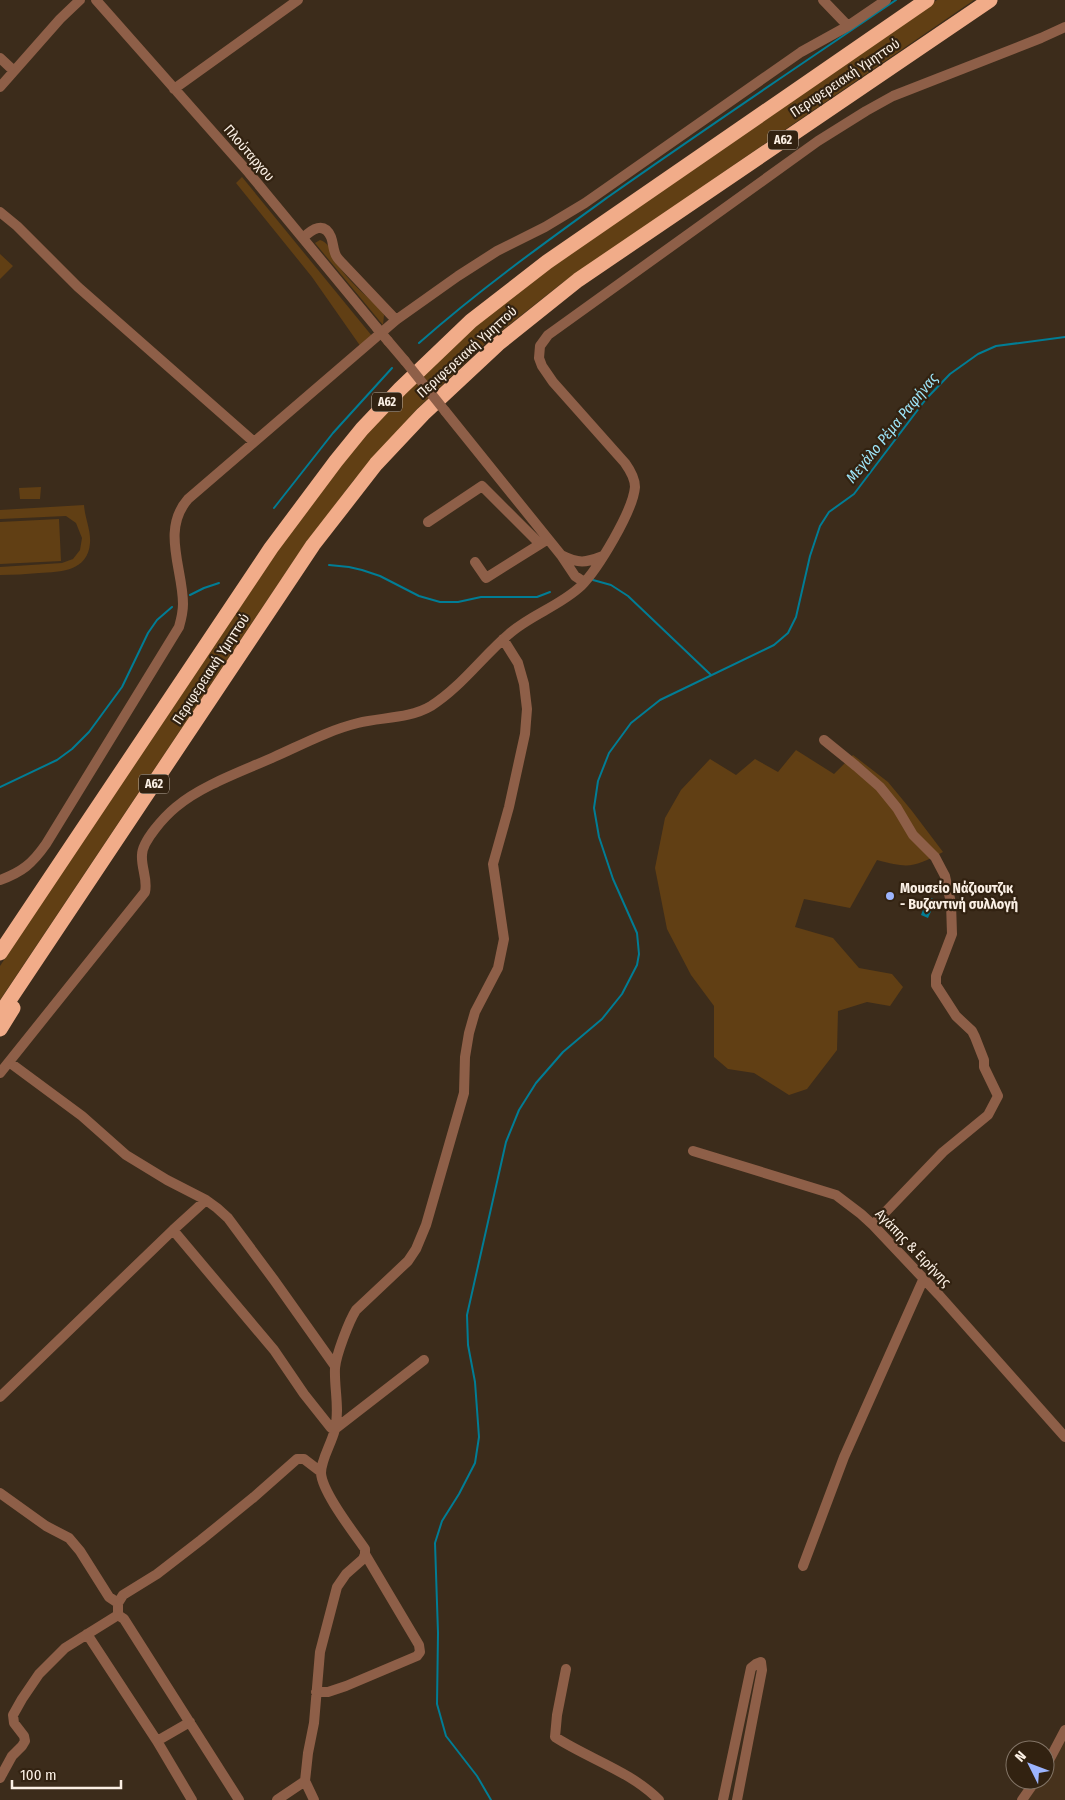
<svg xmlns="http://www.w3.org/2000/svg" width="1065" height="1800" font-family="'Fira Sans Condensed',sans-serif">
<rect width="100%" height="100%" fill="#3c2c1b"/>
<!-- built -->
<path fill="#47321c" d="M1065 1735V1800H1025L1039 1780H1045V1772Z"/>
<!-- green -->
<path fill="#613f14" d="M937 0H974L562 283 486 343 417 409 353 481 296 557 0 1000V966L250 587 367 431 437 360 510 296Z
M242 177 372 336 361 347 312 277 236 183Z
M320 240C331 243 333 257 338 265 349 282 366 295 380 309L384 315 383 325 315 243Z
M0 254 13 266 0 279Z
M41 487 40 499H20L19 488Z
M84 505C85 519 91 530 90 543 88 571 61 572 39 573 26 574 13 575 0 575V567L62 563 73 559 80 550 82 538 76 523 66 516 0 519V510Z
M59 519 61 561 0 564V522Z
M796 750 834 774 853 755 888 782 912 811 943 852C914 867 910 869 877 860L850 908 804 899 795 927 833 938 859 968 892 974 903 987 890 1006 867 1002 838 1011 837 1050 807 1089 789 1095 754 1073 728 1069 714 1057V1006L691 975 667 929 655 868 665 818 681 790 710 759 736 775 755 759 778 772Z"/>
<!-- water -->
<path fill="#017d95" d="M928 897 936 900 928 918 921 915Z"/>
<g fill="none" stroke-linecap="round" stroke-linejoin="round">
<!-- stream -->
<path stroke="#017d95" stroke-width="2" d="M419 343C479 290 543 244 608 197 703 130 800 65 896 0
M274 508 333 433 392 368
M329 565 349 567 362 570 380 576 419 596 440 602H458L481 597H537L550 592
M593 580 611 585 628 596 711 675
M190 595 204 588 219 583
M0 787 57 760 72 749 89 732 122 687 148 633 157 620 172 607
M491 1800 477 1776 446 1736 437 1704 438 1633 435 1543 442 1521 459 1494 475 1463 479 1437 475 1382 468 1345 467 1315 506 1142 519 1110 536 1083 563 1052 602 1019 622 994 637 965 639 954 637 933 613 879 599 837 594 808 598 781 609 753 631 723 660 700 774 645 788 633 796 617 810 556 820 526 829 512 854 494 926 399 950 374 978 354 996 346 1065 337"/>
<!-- minor -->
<path stroke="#8e5f48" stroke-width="10" d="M96 0 249 173 377 328
M823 0 848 26
M0 58 14 71
M0 87 60 19 80 0
M174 89 298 0
M0 212 17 226 78 287 254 442
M303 238C312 229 324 221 331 237 333 242 333 248 335 253 336 257 339 260 342 263L396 320
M388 341 405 361
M445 411 561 555 575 576 584 582
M428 522 482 486 540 544
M561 555C579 564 585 563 603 556
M475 562 486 578 545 541
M824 740 856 766 880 787 897 808 913 835 935 857 945 876 951 903 952 934 936 976V985L956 1016 972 1031 975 1037 984 1060V1067L998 1096 988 1115 943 1152 873 1225
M0 880C22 872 32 864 46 844L179 627C181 620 183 612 183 604 183 569 161 530 188 499L396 320 458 276 497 251 545 227 585 203 801 52 848 26 886 0
M9 1062 82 1116 126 1155 167 1180 206 1200 217 1208 228 1218 274 1280 335 1366
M0 1073 145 892C148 879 141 868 142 855 142 841 165 816 176 807 202 785 243 771 274 757 301 745 329 730 358 723 382 717 409 719 431 706 461 687 482 657 509 634 530 615 560 606 581 586 598 569 633 511 635 487 635 478 630 470 625 463L553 382 542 366 539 358 540 346 548 335 818 141 866 111 893 96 1041 38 1065 27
M693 1151 836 1195 861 1214 873 1225 939 1295 1065 1437
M173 1230 274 1350 304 1394 331 1428 335 1429 424 1360
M0 1397 173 1230 206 1200
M0 1493 46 1526 69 1538 80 1551 109 1597 118 1603
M803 1566 844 1457 923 1280
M87 1634 157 1741 192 1800
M566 1669 557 1715 555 1737C589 1759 630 1771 659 1800
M316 1692H328L346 1686 417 1656 420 1652 419 1645 365 1554
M157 1741 190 1722
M1045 1768 1065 1730
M0 1778 12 1756 22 1746 25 1741 24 1736 14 1723 13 1715 22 1699 39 1674 65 1648 118 1615
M305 1781 314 1800
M239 1800 124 1619 118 1615V1603L123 1595 157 1574 201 1540 254 1497 297 1459H304L321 1472
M277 1800 305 1781 308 1753 314 1723 320 1652 337 1587 346 1574 363 1559 365 1554V1549C354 1533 322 1492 321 1473 321 1459 332 1443 335 1429 340 1409 334 1388 335 1368 336 1355 349 1321 356 1310L408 1261 416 1249 426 1225 464 1093 465 1057 469 1033 475 1012 498 968 504 939 493 864 509 807 525 734 527 709 524 684 518 663 503 639
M723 1800 751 1668 756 1664 761 1662 762 1670 737 1800
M1022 1800 1036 1780"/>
<!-- highway -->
<path stroke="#f1ac89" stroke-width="15" d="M0 953 271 548 336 461 362 429 400 389 471 321 547 262 927 0
M0 1014 313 545 376 464 423 414 498 344 578 280 990 0
M0 1029 13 1008"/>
<!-- minor-bridge -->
<path stroke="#8e5f48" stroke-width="10" d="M377 328 388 341
M405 361 445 411"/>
</g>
<!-- markers -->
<circle fill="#9cb4fd" stroke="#322211" stroke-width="2" cx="890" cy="896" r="5"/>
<g text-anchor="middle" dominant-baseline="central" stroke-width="4.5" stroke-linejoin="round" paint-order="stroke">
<!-- shield labels -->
<g fill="#322211" stroke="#bfb2a5" stroke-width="1">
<rect x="768" y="130.5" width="30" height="19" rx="4"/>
<rect x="372" y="392.5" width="30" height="19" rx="4"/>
<rect x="139" y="774.5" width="30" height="19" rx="4"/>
</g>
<g font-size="12" font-weight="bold" fill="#fbf0e5">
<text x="783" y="140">Α62</text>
<text x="387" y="402">Α62</text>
<text x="154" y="784">Α62</text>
</g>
<!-- street labels -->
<g font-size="14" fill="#fbf0e5" stroke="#322211">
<text transform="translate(845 78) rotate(-34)">Περιφερειακή Υμηττού</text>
<text transform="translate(249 153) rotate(49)">Πλούταρχου</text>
<text transform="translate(467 352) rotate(-42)">Περιφερειακή Υμηττού</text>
<text transform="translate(211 669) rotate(-57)">Περιφερειακή Υμηττού</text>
<text transform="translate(913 1248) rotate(46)">Αγάπης &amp; Ειρήνης</text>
</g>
<!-- poi labels -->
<g font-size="14" font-weight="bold" fill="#fbf0e5" stroke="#322211" text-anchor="start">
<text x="900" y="888">Μουσείο Νάζιουτζικ<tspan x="900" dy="16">- Βυζαντινή συλλογή</tspan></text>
</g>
<!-- water labels -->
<g font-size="15" font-style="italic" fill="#9ee6fa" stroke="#322211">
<text transform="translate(892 428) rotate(-51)">Μεγάλο Ρέμα Ραφήνας</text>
</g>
</g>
<!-- north arrow -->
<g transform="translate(1030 1765) rotate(312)"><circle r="24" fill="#322211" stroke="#827466"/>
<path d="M0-4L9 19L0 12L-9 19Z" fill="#9cb4fd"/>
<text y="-8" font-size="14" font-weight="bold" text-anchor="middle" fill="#fbf0e5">N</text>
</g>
<!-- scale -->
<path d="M12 1780v8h109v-8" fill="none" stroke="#fbf0e5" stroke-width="2.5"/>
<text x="20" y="1780" font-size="15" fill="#fbf0e5" stroke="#322211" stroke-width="4" paint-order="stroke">100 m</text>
</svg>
